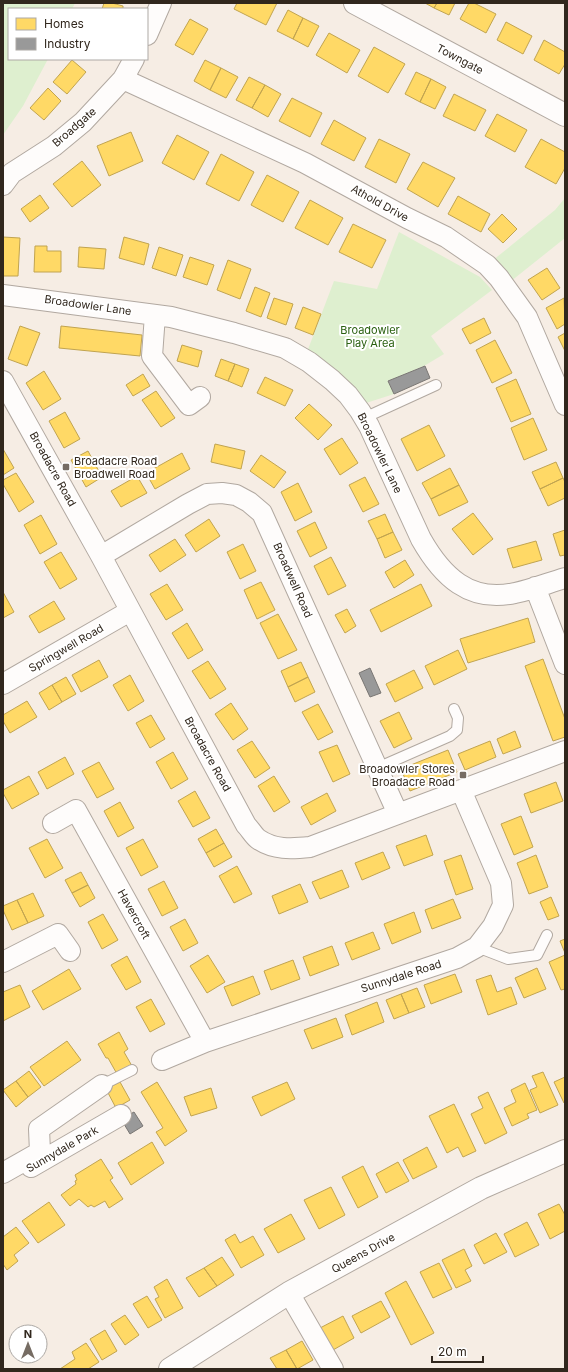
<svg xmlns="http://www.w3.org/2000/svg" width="568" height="1372" font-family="Inter,sans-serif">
<rect width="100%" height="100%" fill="#f6ede4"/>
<!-- green -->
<path fill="#deefcf" d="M3 3H75L72 9H9V59H48L23 106 3 135Z
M565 198V238L505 286 487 265 555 210Z
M399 232 480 277 492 290 431 336 444 354 424 366 388 381 394 394 363 404 307 352 334 281 377 289Z"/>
<!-- homes -->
<path fill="#ffd966" stroke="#c1a450" d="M104 3H112L123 6V9H102Z
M237 3H277L266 25 234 9Z
M425 3H437L434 8Z
M437 3H455L449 15 434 8Z
M469 3H474L496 14 486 33 460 19Z
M288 10 303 18 293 39 277 31Z
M303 18 319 26 308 47 293 39Z
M190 19 208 29 193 55 175 45Z
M506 22 532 36 523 54 497 40Z
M329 33 360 50 347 73 316 55Z
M544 40 565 52V64L559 74 534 60Z
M374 47 405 64 388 93 358 76Z
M72 60 86 72 67 94 53 82Z
M205 60 221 68 210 90 194 81Z
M221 68 238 77 226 98 210 90Z
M416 72 431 79 420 102 405 94Z
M249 77 265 85 252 108 236 100Z
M431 79 446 87 435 109 420 102Z
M265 85 281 94 268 117 252 108Z
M48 88 61 101 44 120 30 108Z
M454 94 486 110 475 131 443 116Z
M292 98 322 113 310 137 279 121Z
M497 114 527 130 515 152 485 136Z
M334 120 366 138 354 161 321 144Z
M131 132 143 161 109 176 97 146Z
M177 135 209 152 194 180 162 163Z
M379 139 410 154 396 183 365 167Z
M541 139 565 152V168L556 184 525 167Z
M221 154 254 172 239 201 206 184Z
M82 161 101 185 72 207 53 184Z
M423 162 455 178 438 207 407 189Z
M267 175 299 192 283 222 251 205Z
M40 195 49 208 30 222 21 209Z
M458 196 490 214 481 232 448 214Z
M310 200 343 218 328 245 295 228Z
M502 214 517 229 503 243 488 229Z
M353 224 386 240 372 268 339 252Z
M3 237 20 238 18 276H3Z
M124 237 149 244 144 265 119 258Z
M35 246H47V251H61V272H34Z
M79 247 106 249 104 269 78 267Z
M159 247 183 255 176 276 152 268Z
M190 257 214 265 207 285 183 277Z
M228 260 251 269 240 299 217 290Z
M547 268 560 288 542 300 528 280Z
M255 287 270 293 261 317 246 311Z
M274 298 293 304 286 325 267 318Z
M564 298 565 324 557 329 546 308Z
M303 307 321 314 313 335 295 328Z
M484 318 491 333 470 344 462 329Z
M20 326 40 333 27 366 8 359Z
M61 326 142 335 140 356 59 348Z
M565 333V351L558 337Z
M495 340 512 373 492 383 476 350Z
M182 345 202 351 198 367 177 361Z
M221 359 235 364 228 381 215 376Z
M235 364 249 369 242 387 228 381Z
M44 371 61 399 43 410 26 383Z
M143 374 150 386 133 396 126 385Z
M265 377 293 390 285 406 257 393Z
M516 379 531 414 511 422 496 388Z
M156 391 175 418 161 427 142 400Z
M309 404 332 425 318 440 295 418Z
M65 412 80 439 64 448 49 421Z
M533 418 547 450 524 460 511 428Z
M429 425 445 456 417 471 401 439Z
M342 438 358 463 340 475 324 449Z
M215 444 245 451 241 469 211 462Z
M3 449 14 468 3 475Z
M88 451 102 477 86 487 71 460Z
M182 453 190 469 155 489 146 473Z
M261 455 286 472 274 488 250 471Z
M556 462 563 478 540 489 532 472Z
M450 468 459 485 431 499 422 483Z
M16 473 34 502 19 512 3 484V480Z
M137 476 147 493 121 507 111 491Z
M365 477 379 504 363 512 349 485Z
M563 478 565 482V498L548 506 540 489Z
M298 483 312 512 295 521 281 492Z
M459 485 468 502 439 516 431 499Z
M473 513 493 539 473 555 452 529Z
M385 514 393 532 377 539 368 521Z
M41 515 57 544 40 554 24 525Z
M209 519 220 536 196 552 185 535Z
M315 522 327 548 310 557 297 531Z
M565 530V555L560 556 553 534Z
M393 532 402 550 385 558 377 539Z
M175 539 186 555 160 572 149 555Z
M536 541 542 560 513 568 507 549Z
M243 544 256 571 240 579 227 552Z
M61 552 77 579 60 589 44 562Z
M331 557 346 586 328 595 314 566Z
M405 560 414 575 394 588 385 572Z
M261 582 275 610 257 619 244 590Z
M167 584 183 610 166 620 150 594Z
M421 584 432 606 381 632 370 610Z
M3 592 14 612 3 618Z
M54 601 65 619 39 633 29 616Z
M347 609 356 626 345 633 335 615Z
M278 614 297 650 278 659 260 623Z
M528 618 535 642 468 663 460 639Z
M187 623 203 650 188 659 172 633Z
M458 650 467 669 434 685 425 666Z
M543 659 565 719V737L553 741 525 666Z
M99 660 108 677 81 692 72 675Z
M208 661 226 689 210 699 192 671Z
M301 662 308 677 288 687 281 671Z
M414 670 423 688 395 702 386 684Z
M130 675 144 701 128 711 113 685Z
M66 677 76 694 62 702 52 685Z
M308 677 315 692 295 702 288 687Z
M52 685 62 702 49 710 39 693Z
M27 701 37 717 10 733 3 721V715Z
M231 703 248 729 233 740 215 714Z
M318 704 333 732 318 740 302 712Z
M399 712 412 739 394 748 380 721Z
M151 715 165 739 150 748 136 723Z
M515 731 521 747 503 754 497 739Z
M252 741 270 768 255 778 237 750Z
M490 741 496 757 465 770 458 754Z
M337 745 350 774 333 782 319 752Z
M448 750 457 772 410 791 401 769Z
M173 752 188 779 171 789 156 762Z
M65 757 74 774 47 789 38 772Z
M99 762 114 789 97 798 82 771Z
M29 776 39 794 12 809 3 793V790Z
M274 776 290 802 274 812 258 786Z
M556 782 563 801 531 813 524 794Z
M195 791 210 818 193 827 178 801Z
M327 793 336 811 311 825 301 807Z
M120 802 134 828 118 837 104 811Z
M521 816 533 847 514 855 501 824Z
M216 829 224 843 206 853 198 839Z
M426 835 433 855 404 866 396 846Z
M47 839 63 868 45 878 29 848Z
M143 839 158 867 141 876 126 848Z
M224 843 232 857 214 867 206 853Z
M383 852 390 868 362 880 355 863Z
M461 855 473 889 456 895 444 861Z
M536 855 548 887 529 894 517 863Z
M237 866 252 894 234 903 219 876Z
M342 870 349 887 320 899 312 882Z
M81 872 88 885 72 893 65 880Z
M164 881 178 908 162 916 148 889Z
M300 884 308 902 279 914 272 896Z
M88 885 95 898 80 907 72 893Z
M33 893 44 916 28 923 17 900Z
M551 897 559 916 548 920 540 902Z
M453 899 461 918 432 929 425 910Z
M17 900 28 923 12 930 3 910V906Z
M414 912 421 932 392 944 384 924Z
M103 914 118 940 102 949 88 922Z
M185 919 198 943 183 951 170 927Z
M373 932 380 949 352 960 345 943Z
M565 939V953L560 941Z
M332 946 339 965 310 976 303 957Z
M208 955 225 982 207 993 190 966Z
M565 955V989L561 990 549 962Z
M127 956 141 982 126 990 111 965Z
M293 960 300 979 271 990 264 971Z
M537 968 546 989 524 998 515 978Z
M69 969 81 989 43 1010 32 991Z
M455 974 462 992 431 1004 424 985Z
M491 975 497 992 511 987 517 1004 488 1015 476 980Z
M253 976 260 994 232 1006 224 987Z
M20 985 30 1007 3 1021V992Z
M417 988 425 1007 409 1013 401 994Z
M401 994 409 1013 394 1019 386 1000Z
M151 999 165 1024 150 1032 136 1007Z
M377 1002 384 1022 352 1035 345 1015Z
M336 1018 343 1037 312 1049 304 1030Z
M119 1032 128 1049 124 1052 132 1066 117 1074 108 1058H106L98 1044Z
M67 1041 81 1060 44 1086 30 1067Z
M29 1071 41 1087 28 1097 16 1081Z
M543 1072 558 1105 540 1113 530 1090 537 1087 532 1076Z
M565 1077V1103H564L554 1082Z
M16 1081 28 1097 16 1107 3 1090Z
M120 1082 130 1100 116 1108 106 1089Z
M157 1082 187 1131 165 1146 156 1132 163 1128 141 1092Z
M287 1082 295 1099 261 1116 252 1097Z
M525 1083 537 1110 527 1114 529 1118 512 1126 504 1108 516 1102 511 1090Z
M211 1088 217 1108 191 1116 184 1097Z
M488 1092 507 1133 485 1144 471 1114 483 1108 478 1097Z
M454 1104 476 1151 463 1157 458 1147 447 1153 429 1116Z
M152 1142 164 1163 131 1185 118 1163Z
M427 1147 437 1167 413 1179 403 1160Z
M101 1159 113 1178 110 1180 123 1199 109 1208 105 1201 94 1207 91 1205 88 1207 79 1199 70 1206 61 1195 76 1184 75 1181 77 1180 75 1175Z
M398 1162 409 1181 386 1193 376 1174Z
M363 1166 378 1197 358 1208 342 1177Z
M331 1187 345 1215 319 1229 304 1200Z
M49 1202 65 1225 38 1243 22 1221Z
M559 1204 565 1215V1231L550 1239 538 1214Z
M291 1214 305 1239 278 1253 264 1229Z
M527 1222 539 1245 515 1257 504 1234Z
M16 1227 29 1243 14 1255 18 1261 7 1270 3 1264V1237Z
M496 1233 507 1252 484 1264 474 1245Z
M235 1234 240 1243 253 1236 264 1255 241 1268 225 1240Z
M464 1249 472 1266 465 1270 471 1281 456 1288 442 1260Z
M222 1257 234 1275 217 1286 204 1268Z
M439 1263 452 1289 433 1298 420 1272Z
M204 1268 217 1286 199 1297 186 1278Z
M167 1279 183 1308 165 1318 155 1299 159 1297 154 1287Z
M406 1281 434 1333 411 1345 385 1293Z
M147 1296 162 1320 148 1328 133 1304Z
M381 1301 390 1317 361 1333 352 1316Z
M125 1315 139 1335 125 1345 111 1324Z
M343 1316 354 1338 333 1350 320 1328Z
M105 1330 117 1351 102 1360 90 1339Z
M302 1341 313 1360 297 1369 286 1350Z
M86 1343 99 1362 88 1369H60L75 1359 72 1352Z
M286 1350 297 1369H277L270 1358Z"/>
<!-- industry -->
<path fill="#999" stroke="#7a7774" d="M425 366 430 378 394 394 388 381Z
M370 668 381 693 370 697 359 673Z
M134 1112 143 1126 130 1134 121 1119Z"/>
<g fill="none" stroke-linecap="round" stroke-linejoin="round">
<!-- lane casing -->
<g stroke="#b1a8a0" stroke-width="12">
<path id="lane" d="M364 418 436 385
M377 768 450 736 457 730 458 718 454 709
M477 947 508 959 537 955 547 935
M102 1085 132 1070"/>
</g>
<!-- street casing -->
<g stroke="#b1a8a0" stroke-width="22">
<path id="street" d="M147 35 161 3
M123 79 305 163 407 218 446 237 487 265 499 278 527 317 565 405
M3 185 12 173 54 146 83 122 123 79 134 59
M3 295 171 317 234 333 285 348 309 362 332 380 348 395 360 411 369 426 421 539C442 576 469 603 515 593 531 590 548 583 565 578
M155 315 152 356 189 405 200 397
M3 381 101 556 246 825C250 829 254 836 258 839 274 850 291 849 310 847L565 751
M101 556 188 504 207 494 222 493 236 495 249 502 262 513 398 814
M535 587 565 664
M3 684 130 611
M53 823 76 810 205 1042
M3 962 58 934 70 951
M162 1060 205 1042 457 958 477 947 493 926 503 905 501 883 461 790
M31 1167 121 1115
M3 1173 40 1152 39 1129 102 1085
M289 1293 333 1369"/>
</g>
<!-- secondary casing -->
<g stroke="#b1a8a0" stroke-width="24">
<path id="secondary" d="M355 3 565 115
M170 1369 289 1293 481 1188 565 1151"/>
</g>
<!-- lane -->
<use href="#lane" stroke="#fefcfb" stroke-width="10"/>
<!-- street -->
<use href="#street" stroke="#fefcfb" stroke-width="20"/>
<!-- secondary -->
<use href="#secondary" stroke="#fefcfb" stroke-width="22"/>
</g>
<!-- markers -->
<g fill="#766c63" stroke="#fff" stroke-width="1.5">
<rect x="62" y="463" width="8" height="8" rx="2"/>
<rect x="459" y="771" width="8" height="8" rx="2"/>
</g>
<g text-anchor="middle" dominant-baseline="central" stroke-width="4" stroke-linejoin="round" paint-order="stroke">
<!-- street labels -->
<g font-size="11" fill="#31271d" stroke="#fff">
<text transform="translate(460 59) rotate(28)">Towngate</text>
<text transform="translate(74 127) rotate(-41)">Broadgate</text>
<text transform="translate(380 203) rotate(29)">Athold Drive</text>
<text transform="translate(88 305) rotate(8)">Broadowler Lane</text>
<text transform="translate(380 453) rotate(64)">Broadowler Lane</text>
<text transform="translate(53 469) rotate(61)">Broadacre Road</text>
<text transform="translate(293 580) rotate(66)">Broadwell Road</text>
<text transform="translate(66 648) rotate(-30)">Springwell Road</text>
<text transform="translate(208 754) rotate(61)">Broadacre Road</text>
<text transform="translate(134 914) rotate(61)">Havercroft</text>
<text transform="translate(401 976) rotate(-18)">Sunnydale Road</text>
<text transform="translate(62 1149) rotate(-30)">Sunnydale Park</text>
<text transform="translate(363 1253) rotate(-29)">Queens Drive</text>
</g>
<!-- park labels -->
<g font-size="11" fill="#2a6010" stroke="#fff">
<text x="370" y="330">Broadowler<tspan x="370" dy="13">Play Area</tspan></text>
</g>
<!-- poi labels -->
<g font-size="11" fill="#31271d" stroke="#fff" text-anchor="start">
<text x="74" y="461">Broadacre Road<tspan x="74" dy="13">Broadwell Road</tspan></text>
<text x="455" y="769" text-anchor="end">Broadowler Stores<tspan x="455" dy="13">Broadacre Road</tspan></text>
</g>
</g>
<!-- border -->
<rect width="568" height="1372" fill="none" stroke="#31271d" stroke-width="8"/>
<!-- legend -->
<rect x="8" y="8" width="140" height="52" fill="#ffffff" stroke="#ada9a5"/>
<rect x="16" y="18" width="20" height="12" fill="#ffd966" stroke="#ada9a5"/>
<text x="44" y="28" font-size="12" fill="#31271d">Homes</text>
<rect x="16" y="38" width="20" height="12" fill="#999999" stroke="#ada9a5"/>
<text x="44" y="48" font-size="12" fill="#31271d">Industry</text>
<!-- north arrow -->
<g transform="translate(28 1344)"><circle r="19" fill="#ffffff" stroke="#ada9a5"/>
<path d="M0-3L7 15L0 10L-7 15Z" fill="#766c63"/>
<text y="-6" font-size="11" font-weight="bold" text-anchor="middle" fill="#31271d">N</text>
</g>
<!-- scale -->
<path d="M432 1356v6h51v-6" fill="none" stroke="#31271d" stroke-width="2"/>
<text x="438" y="1356" font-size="12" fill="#31271d" stroke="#ffffff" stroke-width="3" paint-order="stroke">20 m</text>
</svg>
